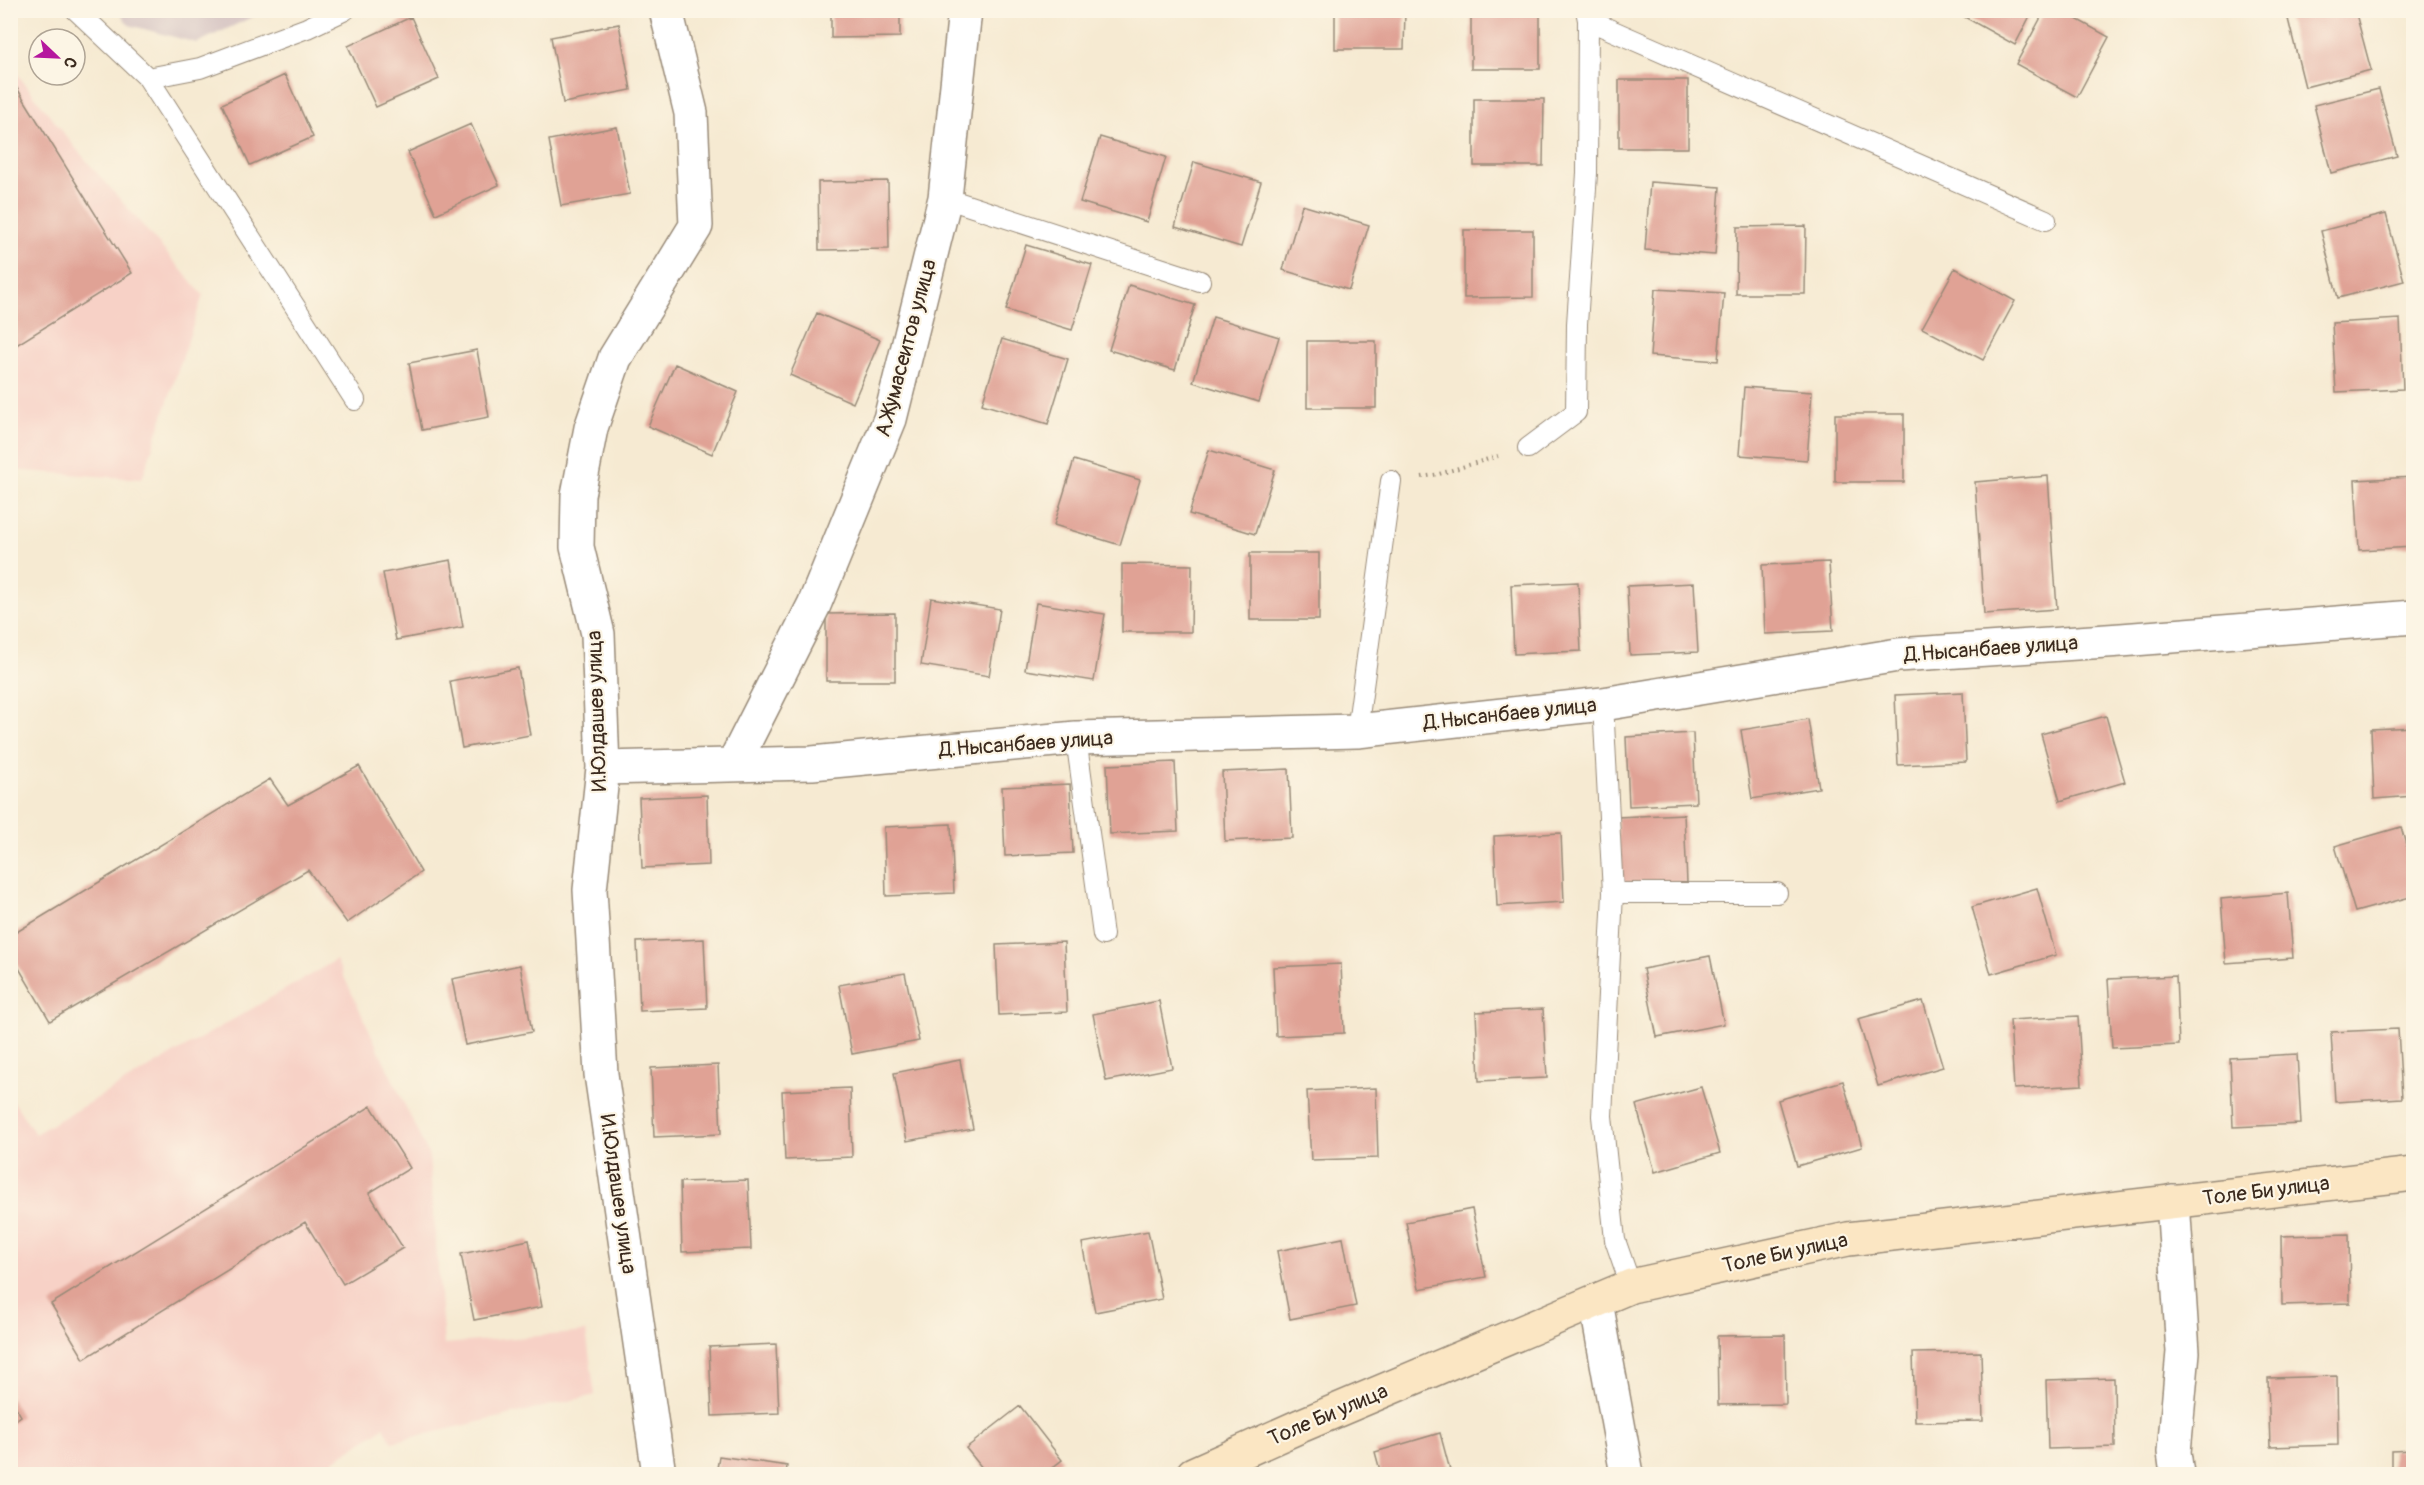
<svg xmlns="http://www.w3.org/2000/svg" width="2424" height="1485" font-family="Pangolin,sans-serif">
<rect width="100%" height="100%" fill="#fcf5e5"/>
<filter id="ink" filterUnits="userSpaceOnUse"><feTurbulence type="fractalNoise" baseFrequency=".0167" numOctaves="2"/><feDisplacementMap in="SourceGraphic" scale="12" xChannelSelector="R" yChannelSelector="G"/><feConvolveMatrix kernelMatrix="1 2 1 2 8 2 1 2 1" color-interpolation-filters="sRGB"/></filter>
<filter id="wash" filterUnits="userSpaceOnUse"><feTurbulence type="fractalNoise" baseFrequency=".008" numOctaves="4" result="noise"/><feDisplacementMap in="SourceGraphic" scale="24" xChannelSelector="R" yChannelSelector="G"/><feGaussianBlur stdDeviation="1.35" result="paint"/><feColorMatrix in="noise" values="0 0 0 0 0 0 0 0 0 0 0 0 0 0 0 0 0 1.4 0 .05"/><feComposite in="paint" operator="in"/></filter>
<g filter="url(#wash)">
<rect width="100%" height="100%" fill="#f6ead2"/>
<!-- built -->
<path fill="#f7d1c6" d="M10 65 78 151 203 295 142 479 11 470Z
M336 960 429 1156 444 1344 586 1332 595 1395 392 1442 384 1427 314 1474H11L10 1096 35 1134Z"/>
<!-- industrial -->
<path fill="#d2bfbf" d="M118 11H265L197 43 129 25Z"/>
<g id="blocks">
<!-- building -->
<path fill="#e0a295" d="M831 10H900V37L831 38Z
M1335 10H1405L1404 49H1335Z
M1471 10H1540V69H1471Z
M1952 10H2033L2015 45Z
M2045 10H2060L2109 37 2077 97 2016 64Z
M2322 10H2355L2371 70 2305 87 2288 19Z
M411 17 439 79 376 107 348 46Z
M619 24 631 90 563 103 551 37Z
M285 75 313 137 250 165 222 104Z
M10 77 132 273 10 349Z
M1619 80H1688V148H1619Z
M2379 89 2397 156 2331 173 2314 105Z
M1474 99H1544L1543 166H1474Z
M471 124 499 185 436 214 408 152Z
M617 127 630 194 561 206 549 140Z
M1100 137 1166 157 1147 222 1080 202Z
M1194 162 1261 182 1241 247 1175 227Z
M888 181 889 249 819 250 818 182Z
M1650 182 1720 187 1715 255 1645 250Z
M1302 205 1369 225 1349 290 1283 270Z
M2386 214 2404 281 2338 298 2321 231Z
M1806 226 1805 294H1736L1737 227Z
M1464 230H1533V297L1464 298Z
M1026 245 1092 265 1072 330 1006 310Z
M1955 268 2015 301 1983 360 1922 328Z
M1129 285 1195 305 1175 370 1109 350Z
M1655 289 1724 293 1718 361 1650 356Z
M817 313 880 340 853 403 790 375Z
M1213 317 1279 337 1259 402 1193 382Z
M2400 319 2403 389 2336 392 2332 323Z
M1002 339 1068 359 1048 424 982 404Z
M1307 341H1376V408H1307Z
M477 350 489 417 422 430 409 363Z
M675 364 738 392 712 454 648 426Z
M1744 387 1812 392 1807 460 1739 455Z
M1835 414H1904V482H1835Z
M1209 450 1275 470 1255 534 1189 514Z
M1074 460 1140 480 1120 545 1054 525Z
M2048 476 2057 609 1984 614 1975 482Z
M2414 477V547L2359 550 2355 480Z
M1250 553H1319V620H1250Z
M451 560 463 627 396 640 383 573Z
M1829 562 1833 631 1765 634 1762 565Z
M1122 564 1192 565 1191 632H1122Z
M1578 582 1581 651 1514 654 1511 585Z
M1694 583 1698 652 1630 655 1627 586Z
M931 598 1000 609 989 676 921 665Z
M1036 603 1105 614 1094 681 1025 670Z
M895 613V681H826V614Z
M518 668 530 735 462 748 450 681Z
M1963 692 1966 762 1898 765 1895 695Z
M2106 716 2125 782 2060 801 2041 734Z
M1808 719 1819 788 1752 799 1741 730Z
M2414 727V796L2374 799 2371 729Z
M1693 733 1696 803 1629 806 1626 737Z
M1175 762 1178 831 1110 834 1107 765Z
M359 766 421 872 347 923 308 870 50 1021 10 953V936L270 779 288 805Z
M1289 769 1292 838 1225 841 1222 772Z
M1070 784 1073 853 1005 856 1002 787Z
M707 795 709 865 642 868 639 798Z
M1684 814 1687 883 1619 886 1617 817Z
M951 824 954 893 886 896 884 827Z
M2401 827 2414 873V896L2355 912 2335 846Z
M1561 833 1564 902 1497 906 1494 836Z
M2037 888 2056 955 1991 974 1972 907Z
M2288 893 2293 958 2226 963 2221 899Z
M704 939 707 1008 640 1011 637 942Z
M1064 942 1067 1012 999 1015 996 945Z
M1710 956 1724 1024 1657 1037 1643 969Z
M1341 964 1344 1033 1276 1036 1273 967Z
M520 965 532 1032 465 1045 452 979Z
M905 973 919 1041 852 1054 839 985Z
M2176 976 2179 1045 2112 1048 2108 979Z
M1159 1001 1172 1068 1106 1081 1093 1014Z
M1923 1001 1943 1067 1878 1086 1858 1019Z
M1543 1009 1547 1078 1479 1081 1476 1012Z
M2078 1016 2082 1085 2014 1089 2010 1020Z
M2398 1029 2402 1098 2335 1102 2331 1032Z
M2297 1054 2301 1124 2233 1127 2230 1058Z
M960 1060 973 1129 907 1141 894 1073Z
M718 1065 721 1134 654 1137 651 1068Z
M1843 1081 1862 1147 1797 1166 1778 1100Z
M1701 1087 1720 1153 1655 1172 1636 1105Z
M850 1088 852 1157 785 1160 782 1091Z
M1376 1088 1378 1158 1311 1160 1307 1091Z
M371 1106 410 1168 369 1193 403 1248 343 1284 305 1222 84 1359 51 1304Z
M748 1180 751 1249 682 1252 680 1182Z
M1472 1209 1486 1277 1419 1289 1406 1222Z
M1148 1231 1162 1299 1095 1312 1082 1243Z
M2349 1234 2350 1303 2282 1305 2281 1236Z
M1343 1238 1356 1306 1290 1319 1277 1251Z
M529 1240 542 1307 474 1320 461 1254Z
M1785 1335 1786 1404 1718 1405 1717 1336Z
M776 1344 779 1413 712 1416 709 1347Z
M1981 1352 1983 1421 1915 1422 1913 1353Z
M2337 1376 2338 1445 2270 1447 2268 1378Z
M2114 1378 2115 1447 2048 1449 2046 1380Z
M10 1397 21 1416 10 1424Z
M1020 1406 1062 1460 1044 1474H987L966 1448Z
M1440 1433 1451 1474H1381L1375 1452Z
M2414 1450V1474H2391V1451Z
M719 1456 787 1466 786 1474H716Z"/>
</g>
</g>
<g filter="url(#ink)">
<use href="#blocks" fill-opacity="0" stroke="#988a78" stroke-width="1.5"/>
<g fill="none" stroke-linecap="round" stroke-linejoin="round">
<!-- lane casing -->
<g stroke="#988a78" stroke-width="22">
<path id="lane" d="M76 10 148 78 355 400
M1586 10 1588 20 2046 220
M148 78 200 68 307 28 345 10
M945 198 1200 281
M1528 448 1576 412 1577 324 1587 173 1588 20
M1603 704 1613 893 1602 1116 1615 1240 1631 1286
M1357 731 1391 481
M1076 738 1103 935
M1613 893H1777"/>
</g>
<!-- street casing -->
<g stroke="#988a78" stroke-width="36">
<path id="street" d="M733 765 814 605 890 419 945 198 965 10
M603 768 812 763 1076 738 1357 731 1603 704 1898 655 2121 640 2414 617
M2173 1201 2183 1352 2174 1452 2177 1474
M1596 1302 1627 1474
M659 1474 601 1074 590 890 603 768 598 634 577 547 578 495 591 428 615 358 696 226 691 113 666 10"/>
</g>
<!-- secondary casing -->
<g stroke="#988a78" stroke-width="36">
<path id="secondary" d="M1193 1474 1300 1426 1631 1286 1848 1239 2414 1174"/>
</g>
<!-- path -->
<path stroke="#988a78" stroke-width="4" stroke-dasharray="1.5 4.5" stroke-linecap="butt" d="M1422 477 1439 474 1498 456"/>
<!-- lane -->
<use href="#lane" stroke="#fff" stroke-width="20"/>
<!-- street -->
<use href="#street" stroke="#fff" stroke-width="33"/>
<!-- secondary -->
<use href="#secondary" stroke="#fbe6c3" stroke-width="33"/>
</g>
</g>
<g text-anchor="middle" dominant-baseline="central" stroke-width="4.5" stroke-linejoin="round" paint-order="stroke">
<!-- street labels -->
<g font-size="21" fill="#3b2a1e" stroke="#fcf5e5">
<text transform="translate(906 348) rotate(-75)">А.Жумасеитов улица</text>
<text transform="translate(1991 649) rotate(-4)">Д.Нысанбаев улица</text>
<text transform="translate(597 711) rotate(-92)">И.Юлдашев улица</text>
<text transform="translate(1510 714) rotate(-6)">Д.Нысанбаев улица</text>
<text transform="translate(1026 744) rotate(-4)">Д.Нысанбаев улица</text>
<text transform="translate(2266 1191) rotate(-7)">Толе Би улица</text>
<text transform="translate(618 1194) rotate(82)">И.Юлдашев улица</text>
<text transform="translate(1785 1253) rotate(-12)">Толе Би улица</text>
<text transform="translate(1328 1415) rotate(-23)">Толе Би улица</text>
</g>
</g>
<!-- margin -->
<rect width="2424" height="1485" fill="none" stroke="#fcf5e5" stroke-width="36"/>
<!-- north arrow -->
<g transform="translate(57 57) rotate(113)"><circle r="28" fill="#fcf5e5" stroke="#afa495" stroke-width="1.5"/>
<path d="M0-4.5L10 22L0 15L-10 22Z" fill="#b5179e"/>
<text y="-9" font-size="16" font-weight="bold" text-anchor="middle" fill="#3b2a1e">С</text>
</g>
</svg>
